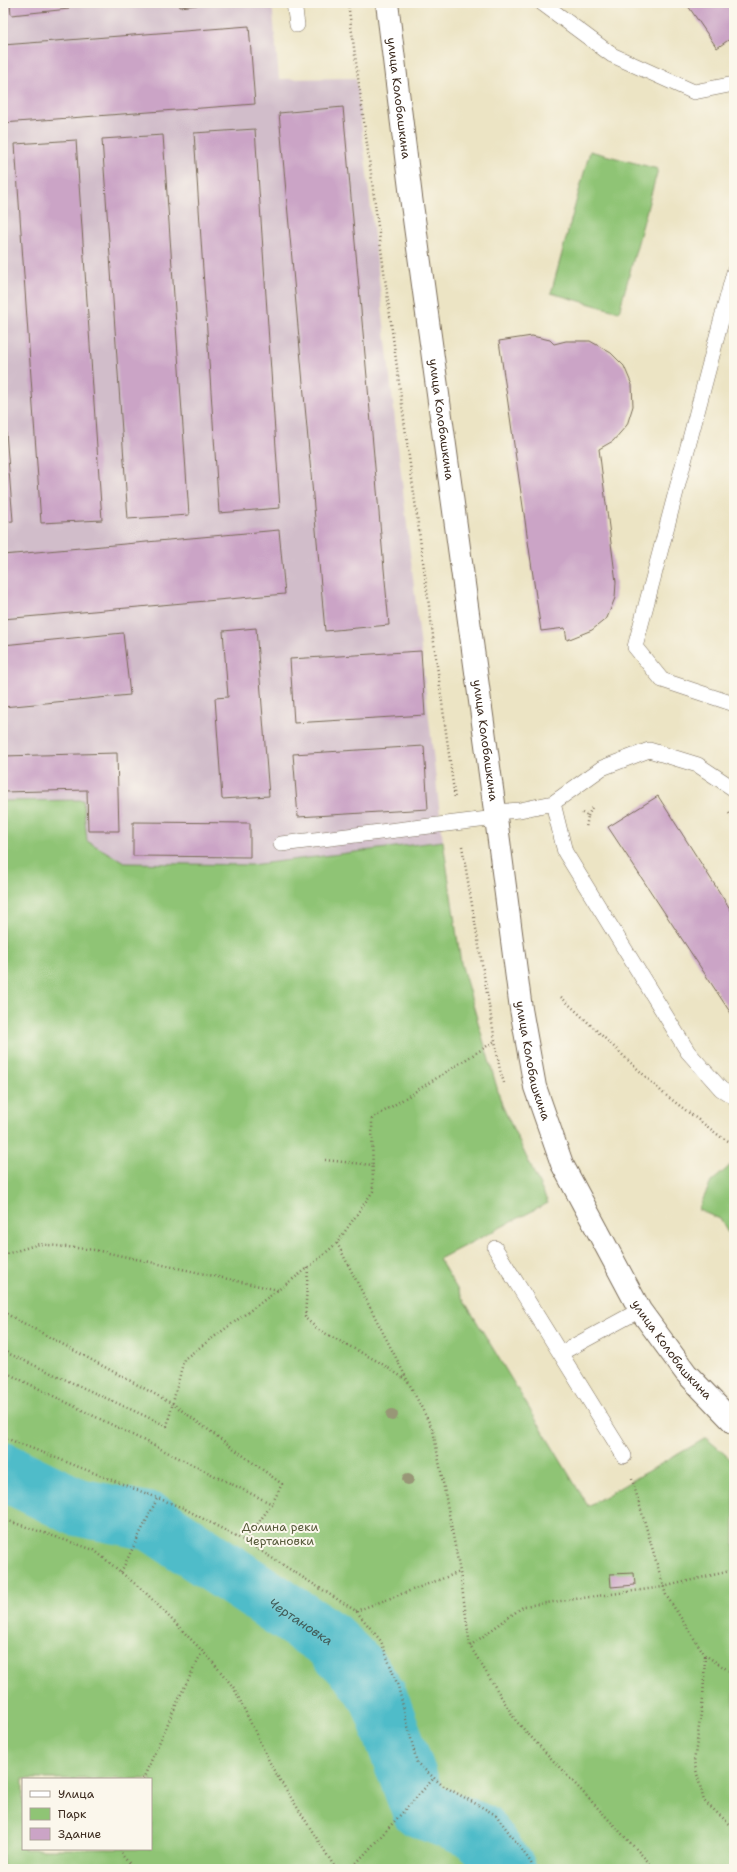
<svg xmlns="http://www.w3.org/2000/svg" width="737" height="1872" font-family="'Shantell Sans',sans-serif">
<rect width="100%" height="100%" fill="#fbf7ec"/>
<filter id="ink" filterUnits="userSpaceOnUse"><feTurbulence type="fractalNoise" baseFrequency=".025" numOctaves="2"/><feDisplacementMap in="SourceGraphic" scale="8" xChannelSelector="R" yChannelSelector="G"/><feConvolveMatrix kernelMatrix="1 2 1 2 8 2 1 2 1" color-interpolation-filters="sRGB"/></filter>
<filter id="wash" filterUnits="userSpaceOnUse"><feTurbulence type="fractalNoise" baseFrequency=".012" numOctaves="4" result="noise"/><feDisplacementMap in="SourceGraphic" scale="16" xChannelSelector="R" yChannelSelector="G"/><feGaussianBlur stdDeviation="0.9" result="paint"/><feColorMatrix in="noise" values="0 0 0 0 0 0 0 0 0 0 0 0 0 0 0 0 0 1.4 0 .05"/><feComposite in="paint" operator="in"/></filter>
<g filter="url(#wash)">
<rect width="100%" height="100%" fill="#ece4c4"/>
<!-- industrial -->
<path fill="#d1bdca" d="M3 3H272L279 79 356 78 443 841 251 865 126 863 87 841 83 800 3 801Z"/>
<!-- green -->
<path fill="#8fc475" stroke="#65774a" fill-rule="evenodd" d="M590 151 658 169 619 312 551 293Z
M83 800 87 841 126 863 251 865 443 841 461 963 502 1105 548 1203 439 1259 588 1506 706 1438 734 1462V1869H3V801ZM23 1779H151V1849H23Z
M731 1165 734 1166V1239L728 1233 720 1219 698 1210 711 1182Z"/>
<g fill="none" stroke-linecap="round" stroke-linejoin="round">
<!-- river -->
<path stroke="#4fbcc9" stroke-width="58" id="s1" d="M3 1471 77 1507 152 1522 329 1640 361 1672 379 1698 420 1809 479 1832 507 1869"/>
</g>
<g id="blocks">
<!-- building -->
<path fill="#cba4c6" d="M10 3H68L69 9 11 15Z
M179 3H206V4L180 7Z
M686 3H734V36L717 48Z
M249 26 255 104 3 123V45Z
M343 107 389 625 325 631 279 113Z
M255 129 280 508 219 513 194 133Z
M163 135 189 515 128 519 102 139Z
M76 140 102 520 41 523 15 144Z
M532 336 550 340 554 344 566 341H590L611 353 624 366 632 385 633 406 627 425 613 441 599 449 616 582 615 598 607 618 592 630 567 640 565 628 541 631 499 341Z
M3 394 13 521 3 522Z
M279 530 285 594 3 619V555Z
M256 628 269 796 222 799 215 698 228 697 223 631Z
M123 633 130 695 3 707V645Z
M421 651 425 715 294 723 290 659Z
M424 746 428 809 298 817 293 754Z
M117 753 119 831H88L87 790 3 792V756Z
M658 796 734 915V1018L608 827Z
M133 822 250 823V857L133 856Z
M634 1573 635 1585 611 1587 610 1574Z"/>
</g>
</g>
<g filter="url(#ink)">
<use href="#blocks" fill-opacity="0" stroke="#796b58" stroke-width="1"/>
<g fill="none" stroke-linecap="round" stroke-linejoin="round">
<!-- lane casing -->
<g stroke="#796b58" stroke-width="16">
<path id="lane" d="M294 3 297 25
M542 3 612 55 694 92 734 84
M734 272 635 647 662 680 734 704
M553 803 602 768 649 750 698 765 734 789
M495 812 520 810 553 803 565 852 688 1052 721 1089 734 1097
M281 844 496 818
M495 1248 624 1456
M561 1353 640 1310"/>
</g>
<!-- street casing -->
<g stroke="#796b58" stroke-width="24">
<g id="street">
<path id="s2" d="M387 3 411 197 496 818 521 1009 535 1087 562 1164 640 1310 686 1373 734 1423"/>
</g>
</g>
<!-- path -->
<path stroke="#796b58" stroke-width="2.5" stroke-dasharray="1 3" stroke-linecap="butt" d="M348 3 455 799
M582 813 588 816 586 828
M729 813 734 821
M588 816 593 805
M462 846 500 1070 504 1083
M561 997 663 1093 721 1137 734 1144
M325 1160 373 1165
M337 1243 433 1430 460 1572 470 1646 516 1721 655 1869
M3 1255 39 1244 95 1250 278 1290
M308 1268 305 1318 319 1330 379 1362 408 1381
M3 1312 173 1404 282 1484 272 1504
M3 1351 167 1426 184 1359 308 1268 337 1243 373 1191 372 1119 495 1041
M3 1371 272 1504 245 1541
M3 1437 183 1508 245 1541 356 1611 381 1641 398 1686 417 1763 442 1785 496 1815 530 1861 534 1869
M632 1479 666 1595 705 1655 734 1674
M3 1519 94 1550 145 1592 211 1660 234 1688 273 1769 336 1869
M121 1572 158 1497
M356 1611 460 1572
M470 1646 524 1606 663 1587 734 1570
M705 1656 703 1699 694 1762 704 1801 734 1828
M143 1779 181 1694 202 1652
M120 1849 123 1856 134 1869
M351 1869 434 1778"/>
<!-- lane -->
<use href="#lane" stroke="#fff" stroke-width="15"/>
<!-- street -->
<use href="#street" stroke="#fff" stroke-width="22"/>
</g>
<!-- trees -->
<g fill="#989777">
<circle cx="392" cy="1415" r="6"/>
<circle cx="408" cy="1479" r="6"/>
</g>
</g>
<g text-anchor="middle" dominant-baseline="central" stroke-width="4" stroke-linejoin="round" paint-order="stroke">
<!-- street labels -->
<g font-size="12" fill="#3b2a1e" stroke="#fbf7ec">
<text stroke="none"><textPath href="#s2" startOffset="96">улица Колобашкина</textPath></text>
<text stroke="none"><textPath href="#s2" startOffset="420">улица Колобашкина</textPath></text>
<text stroke="none"><textPath href="#s2" startOffset="744">улица Колобашкина</textPath></text>
<text stroke="none"><textPath href="#s2" startOffset="1068">улица Колобашкина</textPath></text>
<text stroke="none"><textPath href="#s2" startOffset="1392">улица Колобашкина</textPath></text>
</g>
<!-- park labels -->
<g font-size="12" fill="#545838" stroke="#fbf7ec">
<text x="280" y="1527">Долина реки<tspan x="280" dy="14">Чертановки</tspan></text>
</g>
<!-- water labels -->
<g font-size="13" font-style="italic" fill="#425d5a" stroke="#fbf7ec">
<text stroke="none"><textPath href="#s1" startOffset="338">Чертановка</textPath></text>
</g>
</g>
<!-- margin -->
<rect width="737" height="1872" fill="none" stroke="#fbf7ec" stroke-width="16"/>
<!-- legend -->
<rect x="22" y="1778" width="130" height="72" fill="#fbf7ec" stroke="#aea59a"/>
<rect x="30" y="1791" width="20" height="6" fill="#ffffff" stroke="#aea59a"/>
<text x="58" y="1798" font-size="12" fill="#3b2a1e">Улица</text>
<rect x="30" y="1808" width="20" height="12" fill="#8fc475" stroke="#aea59a"/>
<text x="58" y="1818" font-size="12" fill="#3b2a1e">Парк</text>
<rect x="30" y="1828" width="20" height="12" fill="#cba4c6" stroke="#aea59a"/>
<text x="58" y="1838" font-size="12" fill="#3b2a1e">Здание</text>
</svg>
